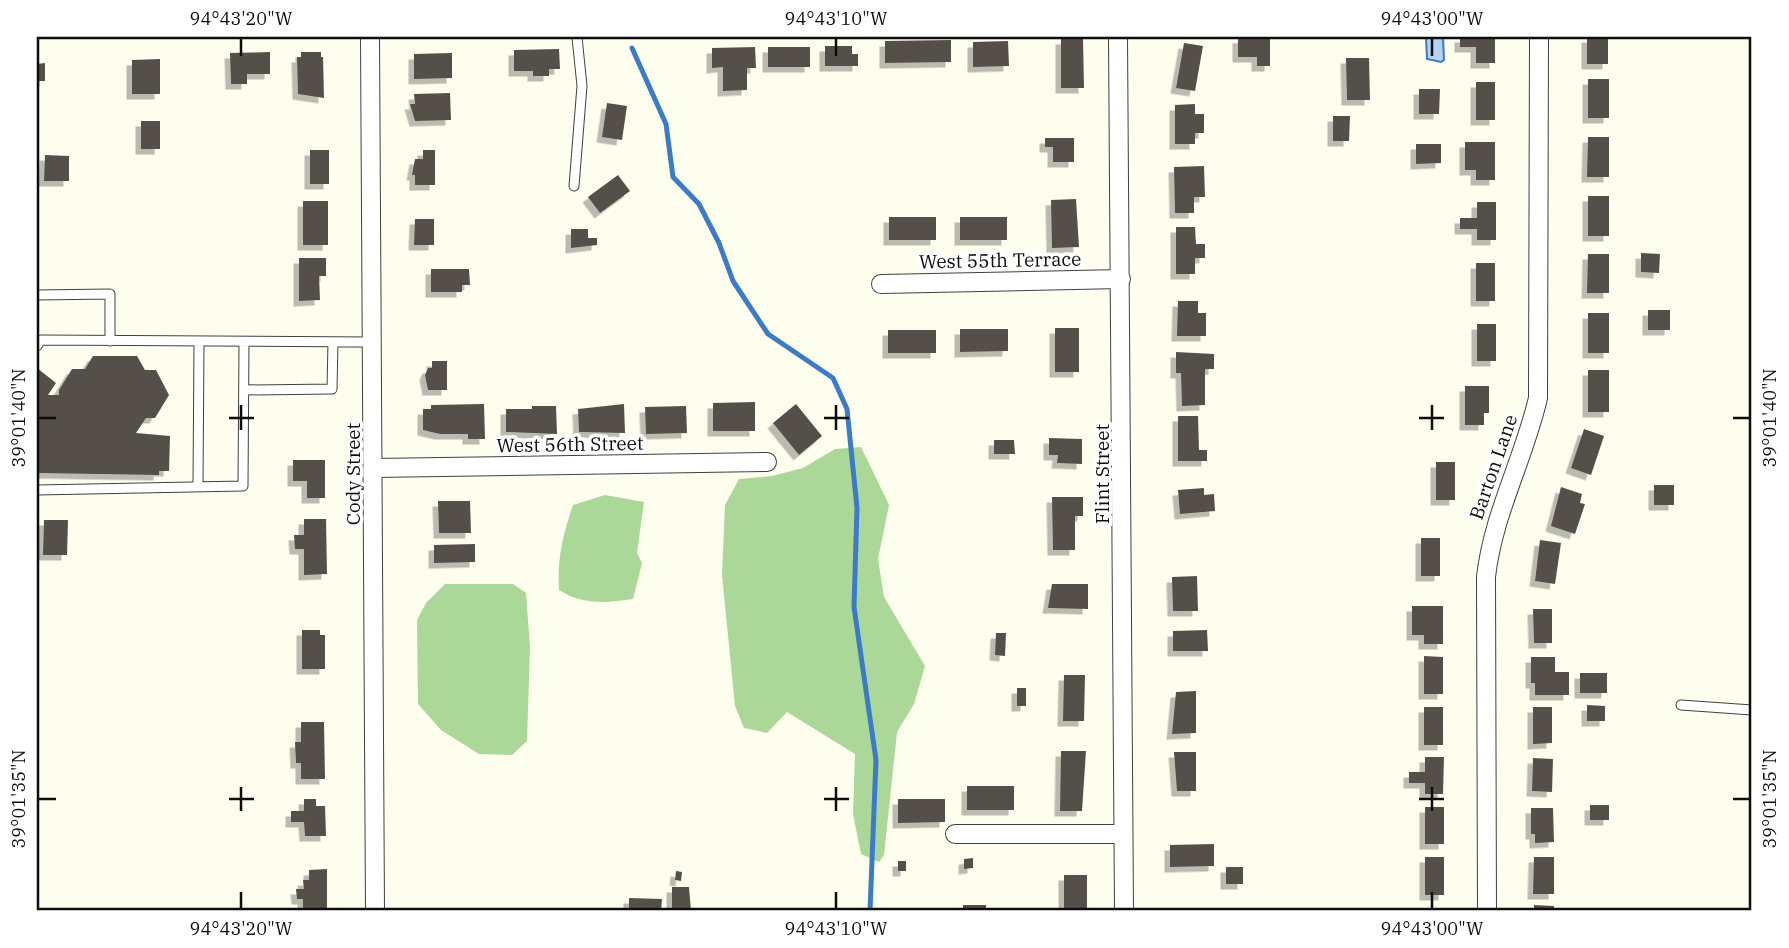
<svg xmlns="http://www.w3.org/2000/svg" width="1789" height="948" font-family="'IBM Plex Serif',serif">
<defs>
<filter id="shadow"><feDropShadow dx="-5.5" dy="5.5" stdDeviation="0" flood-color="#0004"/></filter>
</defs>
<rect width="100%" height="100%" fill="#fefeee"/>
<!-- forest -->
<path fill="#abd898" d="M861 447 889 505 878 559 884 597 925 666 914 704 897 732 884 855 879 862 861 854 853 814 855 754 787 712 767 733 744 728 735 706 722 575 725 505 739 479 772 476 803 468 835 449Z
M605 495 644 502 637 553 642 563 633 599C606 603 582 605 559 590 557 559 563 534 573 505Z
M445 584H513L526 593 530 647 527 741 512 755 479 754 441 730 418 704 417 620 426 603Z"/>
<!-- water -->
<path fill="#b4d2f4" stroke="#3d7bc9" stroke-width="2" d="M1426 37H1443L1444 60 1441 62 1427 59Z"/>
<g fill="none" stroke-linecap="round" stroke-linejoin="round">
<!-- stream -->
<path stroke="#3d7bc9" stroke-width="5" d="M632 48 666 124 673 177 699 204 719 243 733 281 768 334 833 378 847 409 857 508 854 607 876 760 870 911"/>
</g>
<!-- building -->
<path fill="#55504a" filter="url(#shadow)" d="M1257 37H1270V66H1257V57H1238V38Z
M1460 37H1495V63H1476V47H1460Z
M1587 37H1608V64H1587Z
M1061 39H1083L1084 88H1061Z
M951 40V62L885 63V41Z
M1008 41 1009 66 973 67V42Z
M1184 43 1203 46 1195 91 1176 88Z
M825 46H852V54H858V66H825Z
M755 47 756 68H747V90L723 91V67L712 68V48Z
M768 47H810V67H768Z
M559 49 560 69H549V76H533V71H514V50Z
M270 52V74H247V84H231L230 53Z
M301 52H321V57H323L324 98 298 94 297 57H301Z
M452 53V78L414 79V54Z
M1346 58H1369L1370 100H1347Z
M160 59V94H132V60Z
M45 63V81H37V64Z
M1588 79H1609V118H1588Z
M1476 82H1495V120H1476Z
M1419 89H1440L1439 114H1419Z
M450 93 451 120 415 121 410 104H415L414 94Z
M607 103 627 106 622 140 602 137Z
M1195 104V114H1204V133H1195V144H1175V105Z
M1333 116H1350L1349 141H1333Z
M141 121H160V149H141Z
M1588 137H1609V177H1587Z
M1045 138H1074V162H1053V147H1045Z
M1465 142H1495V180H1476V170H1465Z
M1416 144H1441V163L1416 164Z
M310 150H329V184H310Z
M423 150H435V185H415V175H412L415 159H423Z
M45 155 69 156V181H44Z
M1204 166 1205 197H1194V213H1175L1174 167Z
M618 175 630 191 600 213 588 197Z
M1588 196H1609V236H1588Z
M1076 199 1079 247 1052 248 1051 200Z
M303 201H328V245H303Z
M1477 202H1496V240H1477V229H1460V218H1477Z
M889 217H936V240H889Z
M960 217H1007V240H960Z
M415 219H434V245H414Z
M1176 227H1195L1196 244H1205V258H1195V274H1176Z
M571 229H588V238H597V245L571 248Z
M1641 253 1660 254 1659 273 1641 272Z
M1588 254H1609V293H1587Z
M299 258H326V276H319L320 300 299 301Z
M1476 263H1495V301H1476Z
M431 269H469L470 285H462V292H431Z
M1178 301H1198V313H1206V336H1177Z
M1648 310H1670V330H1648Z
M1588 313H1609V353H1588Z
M1477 324H1496V361H1477Z
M1055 328H1079V372H1055Z
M960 329H1008V351L960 352Z
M888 330H936V353H888Z
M1176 352 1214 354V369H1205V405L1182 406 1181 373H1176Z
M93 356H137L145 370H156L169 395 155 418H146L136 433 170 436 169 471H159V475L37 473V368L56 383 48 395H59V390L72 369H85Z
M432 361H447V390H428L425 375 428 368H432Z
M1588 370H1609V412H1588Z
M1465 386H1489V413H1484V425H1465Z
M755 402V431H713V403Z
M484 404 485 439H468V434H440L423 430V409H431V405Z
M624 404 625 433 579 432 578 409Z
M796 404 822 436 799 455 773 423Z
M532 406H556L557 434 506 432V409H532Z
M686 406 687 433 646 434 645 407Z
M1178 416H1198L1199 450H1207V461H1178Z
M1584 429 1604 436 1591 475 1571 468Z
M1049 438 1082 439V464L1057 463 1058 455H1049Z
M994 440H1014L1015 454H994Z
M293 460H325V498H307V481H293Z
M1436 462H1455V500H1436Z
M1654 485H1674V505H1654Z
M1561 487 1582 494 1580 503 1585 504 1575 534 1551 526Z
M1204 488V495L1214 494 1215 511 1180 514 1178 490Z
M1052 497H1083V516H1075V550H1053Z
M438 501H470L471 533H439Z
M304 519H326L327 574 304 575V549H295L294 535H304Z
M44 520H68L67 555H43Z
M1421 538H1440V576H1421Z
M1540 540 1561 543 1555 584 1535 581Z
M475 544V562L434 563V545Z
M1197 576 1198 611H1173L1172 577Z
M1052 584H1088V609L1048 608Z
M1412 606H1443V644H1424V635H1412Z
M1533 609H1552V643H1534Z
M302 630H320V635H325V669H302Z
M1207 630 1208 651H1173V631Z
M996 633H1006L1005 656 995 655Z
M1424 656 1443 657V694H1424Z
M1531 657H1555V672H1569V695H1535V683H1531Z
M1580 673H1607V693H1580Z
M1064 675H1085L1084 721H1063Z
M1017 688H1026V706H1017Z
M1196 691V733L1172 734 1176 692Z
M1587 705 1605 706V721H1587Z
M1424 707H1443V745H1424Z
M1533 707H1552V743L1533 744Z
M301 722H324L325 779H301V763H296L295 742H301Z
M1061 751H1086L1082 811H1060Z
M1174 752H1196V791H1177Z
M1425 757H1444L1443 794H1425V783H1409V772H1425Z
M1533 758 1553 759 1552 792 1532 791Z
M967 786H1014V810H967Z
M304 799H316V806H325L326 836H305L304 822H291V811H304Z
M898 799H945V822L898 823Z
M1590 805H1609V820H1590Z
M1425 807H1444V844H1425Z
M1531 808H1553L1554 842 1535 843V834H1531Z
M1214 844V866L1170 867V845Z
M1425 857H1444V895H1425Z
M1534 857H1554V894H1533Z
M973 858V868L964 869V859Z
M898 861H906V871H898Z
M1226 867H1243V884H1226Z
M327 869V911H303V899H297L296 889H304L303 880H309V870Z
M676 871 682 872 681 881 675 880Z
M1064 875H1087V911H1064Z
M672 887H689L691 911H672Z
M629 898 662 899 661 911H629Z
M963 905H986V911H963Z
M1534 905 1554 906V911H1534Z"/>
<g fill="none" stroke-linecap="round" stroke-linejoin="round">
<!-- lane casing -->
<g stroke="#404040" stroke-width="11">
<path id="lane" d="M574 186 582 86 577 37
M37 295 110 294V341
M37 346 41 340 372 342
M244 390 332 389 333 342
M198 486 199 342
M37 490 243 486 244 342
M1681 705 1752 710"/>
</g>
<!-- street casing -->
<g stroke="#404040" stroke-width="20">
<path id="street" d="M370 37 375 911
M1118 37 1124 911
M881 284 1121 279
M374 468 767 462
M955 834H1123
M1487 911 1486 577C1493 514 1524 459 1538 398L1539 37"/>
</g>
<!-- lane -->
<use href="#lane" stroke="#fff" stroke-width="9"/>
<!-- street -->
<use href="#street" stroke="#fff" stroke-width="18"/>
</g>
<!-- ticks -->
<path fill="none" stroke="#0d0d0d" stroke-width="2.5" d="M241 38V56M836 38V56M1432 38V56M241 405V430M836 405V430M1432 405V430M38 418H56M229 418H254M824 418H849M1419 418H1444M1733 418H1750M241 787V811M836 787V811M1432 787V811M38 799H56M229 799H254M824 799H849M1419 799H1444M1733 799H1750M241 892V909M836 892V909M1432 892V909"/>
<g text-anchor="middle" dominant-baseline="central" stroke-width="7" stroke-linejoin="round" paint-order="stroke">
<!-- street labels -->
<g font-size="19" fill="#0d0d0d" stroke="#fff">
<text transform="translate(1000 260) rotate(-1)">West 55th Terrace</text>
<text transform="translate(570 444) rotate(-1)">West 56th Street</text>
<text transform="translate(1493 467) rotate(-71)">Barton Lane</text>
<text transform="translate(353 474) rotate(-90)">Cody Street</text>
<text transform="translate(1102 474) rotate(-90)">Flint Street</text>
</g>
</g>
<!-- border -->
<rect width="1789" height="948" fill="none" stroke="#ffffff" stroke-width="77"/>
<rect x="38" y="38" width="1712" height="871" fill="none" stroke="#0d0d0d" stroke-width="2.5"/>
<g font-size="18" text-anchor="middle" fill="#0d0d0d">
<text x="241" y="25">94°43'20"W</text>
<text x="836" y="25">94°43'10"W</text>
<text x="1432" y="25">94°43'00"W</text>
<text transform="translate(19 418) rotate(-90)" y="6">39°01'40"N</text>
<text transform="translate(1770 418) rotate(-90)" y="6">39°01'40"N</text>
<text transform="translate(19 799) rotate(-90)" y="6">39°01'35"N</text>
<text transform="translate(1770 799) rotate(-90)" y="6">39°01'35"N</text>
<text x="241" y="935">94°43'20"W</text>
<text x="836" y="935">94°43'10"W</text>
<text x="1432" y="935">94°43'00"W</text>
</g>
</svg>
